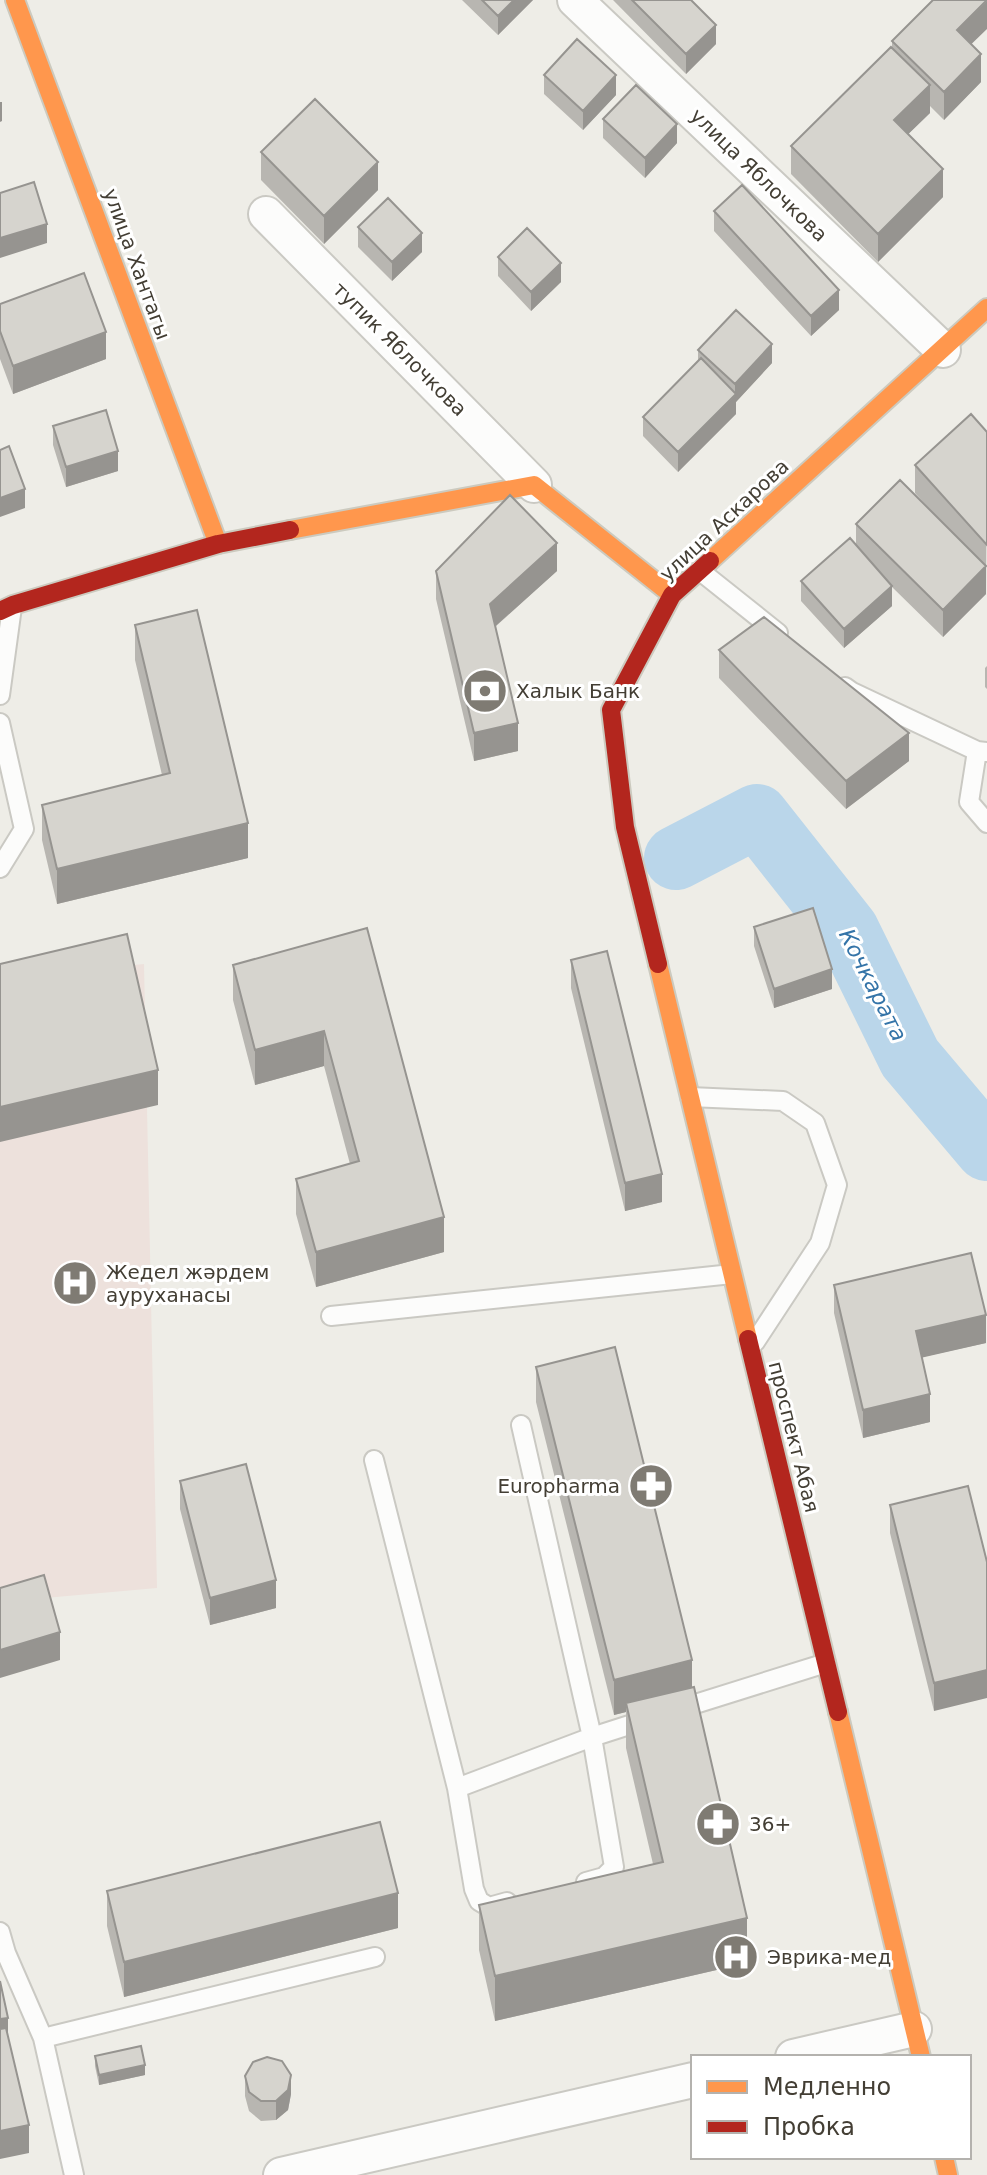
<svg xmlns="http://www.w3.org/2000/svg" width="987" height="2175" font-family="'DejaVu Sans',sans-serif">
<rect width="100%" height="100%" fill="#eeede7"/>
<!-- medical -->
<path fill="#ede1dc" d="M144 964 157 1588 0 1602V978Z"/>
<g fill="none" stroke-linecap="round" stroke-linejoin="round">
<!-- river -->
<path stroke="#bad6ea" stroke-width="64" d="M676 858 757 816 847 930 910 1058 987 1149"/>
<!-- lane casing -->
<g stroke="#cac9c3" stroke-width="22">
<path id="lane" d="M699 570 778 633
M845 687 852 692 977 751 987 752
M0 695 12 607
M0 723 24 829 0 868
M977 751 969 802 987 823
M690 1097 783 1101 815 1123 837 1185 820 1243 755 1342
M331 1316 732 1274
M521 1425 592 1737 648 1719
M374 1460 457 1788 474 1889 479 1901 489 1907 507 1902
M676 1710 826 1663
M457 1788 592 1737 614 1867 604 1877 586 1882
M0 1932 6 1953 43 2038 74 2175
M43 2038 375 1957"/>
</g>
<!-- street casing -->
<g stroke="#cac9c3" stroke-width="38">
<path id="street" d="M575 0 943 350
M266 214 534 485
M793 2057 914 2029
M281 2175 693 2080"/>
</g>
<!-- slow casing -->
<g stroke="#cccabf" stroke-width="22">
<path id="slow" d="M15 0 218 544
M290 530 534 485 672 595
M710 561 987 308
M658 964 748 1339
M838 1712 921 2057
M944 2157 948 2175"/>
</g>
<!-- jam casing -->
<g stroke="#cccabf" stroke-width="22">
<path id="jam" d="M0 611 13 605 218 544 290 530
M658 964 625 827 611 710 672 595 710 561
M748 1339 838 1712"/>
</g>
<!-- lane -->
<use href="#lane" stroke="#fcfcfb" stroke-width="18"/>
<!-- street -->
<use href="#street" stroke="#fcfcfb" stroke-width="34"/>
<!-- slow -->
<use href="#slow" stroke="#ff974d" stroke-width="18"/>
<!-- jam -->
<use href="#jam" stroke="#b3261e" stroke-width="18"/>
</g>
<!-- wall -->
<path fill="#b8b6b1" d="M462 0H533L498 35Z
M613 0H691L716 44 686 74Z
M892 41 971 44 981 82 944 120 930 106V113L908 134 943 197 878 262 791 174V146L892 48Z
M544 75 616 95 583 130 544 94Z
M603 119 677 143 645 178 603 138Z
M261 152 378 190 324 244 261 180Z
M714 211 839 310 811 336 714 231Z
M358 227 422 252 392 281 358 247Z
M498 257 561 282 531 311 498 276Z
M0 304 106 359 13 394 0 359Z
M698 350 772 363 736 402V414L678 472 643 436V417L698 361Z
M53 426 118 471 66 487 53 445Z
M987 432 986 594 943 637 892 587V606L844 648 801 601V581L856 545V524L937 517 915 493V465Z
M436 571H557L495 627 518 751 474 761 436 599Z
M135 625 248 858 57 904 42 840V805L162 775 135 660Z
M719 650 909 761 846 809 719 678Z
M987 666V689L985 687V668Z
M754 927 832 989 774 1008 754 946Z
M367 928 444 1252 316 1287 296 1214V1179L350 1164 324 1066 255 1085 233 1000V965Z
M571 960 662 1202 625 1211 571 988Z
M834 1285 986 1343 922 1357 930 1422 863 1438 834 1313Z
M536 1367 692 1688 747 1963 495 2021 479 1950V1905L653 1864 626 1748V1712L614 1715 536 1402Z
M180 1481 276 1608 210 1625 180 1509Z
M968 1486 934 1711 890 1533V1505Z
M107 1891 398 1928 124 1997 107 1926Z
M95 2056 145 2075 99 2085 95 2066Z
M245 2076 291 2094 288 2110 276 2120 261 2121 249 2111 245 2096Z"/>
<!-- shaded-wall -->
<path fill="#969490" d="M514 0H533L498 35V16Z
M987 1V29L957 58V30Z
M716 25V44L686 74V54Z
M981 54V82L944 120V92Z
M616 75V95L583 130V111Z
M930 85V113L894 148V120Z
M0 102H2V121L0 122Z
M677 124V143L645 178V158Z
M378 162V190L324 244V216Z
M943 169V197L878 262V234Z
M47 224V243L0 258V238Z
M422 233V252L392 281V262Z
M561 263V282L531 311V292Z
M839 290V310L811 336V316Z
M106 332V359L13 394V366Z
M772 344V363L736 402V414L678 472V452L735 396V384Z
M118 451V471L66 487V467Z
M25 489V508L0 517V498Z
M557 543V571L490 631V604Z
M986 566V594L943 637V610Z
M892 586V606L844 648V629Z
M518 723V751L474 761V733Z
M909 733V761L846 809V781Z
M248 823V858L57 904V869Z
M832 969V989L774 1008V989Z
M324 1031V1066L255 1085V1050Z
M158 1070V1105L0 1142V1107Z
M662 1174V1202L625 1211V1183Z
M444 1217V1252L316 1287V1252Z
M986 1315V1343L916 1359V1331Z
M930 1394V1422L863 1438V1410Z
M276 1580V1608L210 1625V1598Z
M60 1632V1660L0 1678V1650Z
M692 1660V1695L626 1703V1712L614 1715V1680Z
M987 1670V1698L934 1711V1683Z
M398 1893V1928L124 1997V1962Z
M747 1918V1963L495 2021V1976Z
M8 2018V2037L0 2039V2019Z
M145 2065V2075L99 2085V2075Z
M291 2075V2094L288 2110 276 2120V2101Z
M29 2125V2153L0 2159V2131Z"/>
<!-- building -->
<path fill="#d6d4ce" stroke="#969490" stroke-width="2" d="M482 0H514L498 16Z
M632 0H691L716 25 686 54Z
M933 0H987L957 30 981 54 944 92 892 41Z
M577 39 616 75 583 111 544 75Z
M891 47 930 85 894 120 943 169 878 234 791 146Z
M636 85 677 124 645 158 603 119Z
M315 99 378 162 324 216 261 152Z
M34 182 47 224 0 238V193Z
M742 185 839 290 811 316 714 211Z
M388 198 422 233 392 262 358 227Z
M527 228 561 263 531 292 498 257Z
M84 273 106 332 13 366 0 331V304Z
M736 310 772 344 735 384 698 350Z
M701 358 736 394 678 452 643 417Z
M106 410 118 451 66 467 53 426Z
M971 414 987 432V545L915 465Z
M9 446 25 489 0 498V450Z
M900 480 986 566 943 610 856 524Z
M510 495 557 543 490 604 518 723 474 733 436 571Z
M850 538 892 586 844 629 801 581Z
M197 610 248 823 57 869 42 805 170 773 135 625Z
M764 617 909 733 846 781 719 650Z
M813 908 832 969 774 989 754 927Z
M367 928 444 1217 316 1252 296 1179 359 1161 324 1031 255 1050 233 965Z
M127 934 158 1070 0 1107V964Z
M607 951 662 1174 625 1183 571 960Z
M971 1253 986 1315 916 1331 930 1394 863 1410 834 1285Z
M615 1347 692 1660 614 1680 536 1367Z
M246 1464 276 1580 210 1598 180 1481Z
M968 1486 987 1562V1670L934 1683 890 1505Z
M44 1575 60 1632 0 1650V1588Z
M694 1687 747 1918 495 1976 479 1905 663 1862 626 1703Z
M380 1822 398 1893 124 1962 107 1891Z
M0 1981 8 2018 0 2019Z
M6 2028 29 2125 0 2131V2029Z
M141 2046 145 2065 99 2075 95 2056Z
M267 2057 282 2061 291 2075 288 2090 276 2101H261L249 2092 245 2076 253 2062Z"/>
<!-- icons -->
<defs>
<g id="bank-disc" transform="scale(2.3)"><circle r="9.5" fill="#7f7b73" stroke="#fff"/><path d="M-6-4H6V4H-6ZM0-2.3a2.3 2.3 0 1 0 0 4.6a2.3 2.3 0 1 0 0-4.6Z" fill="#fff"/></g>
<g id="hospital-disc" transform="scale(2.3)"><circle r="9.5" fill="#7f7b73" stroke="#fff"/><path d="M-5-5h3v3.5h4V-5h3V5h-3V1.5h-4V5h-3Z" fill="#fff"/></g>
<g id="pharmacy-disc" transform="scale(2.3)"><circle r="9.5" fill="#7f7b73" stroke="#fff"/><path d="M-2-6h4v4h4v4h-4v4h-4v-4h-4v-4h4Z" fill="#fff"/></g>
</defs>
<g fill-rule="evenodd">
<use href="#bank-disc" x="485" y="691"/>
<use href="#hospital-disc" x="75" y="1283"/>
<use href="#pharmacy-disc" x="651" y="1486"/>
<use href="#pharmacy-disc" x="718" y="1824"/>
<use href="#hospital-disc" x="736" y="1957"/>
</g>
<g text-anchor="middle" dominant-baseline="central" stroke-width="6" stroke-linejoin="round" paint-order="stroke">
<!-- street labels -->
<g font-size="20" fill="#433e34" stroke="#fff">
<text transform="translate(759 175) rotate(44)">улица Яблочкова</text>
<text transform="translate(137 264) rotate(70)">улица Хантагы</text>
<text transform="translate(400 349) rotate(45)">тупик Яблочкова</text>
<text transform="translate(724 520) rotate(-43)">улица Аскарова</text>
<text transform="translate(794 1437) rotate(76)">проспект Абая</text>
</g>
<!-- poi labels -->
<g font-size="20" fill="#433e34" stroke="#fff" text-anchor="start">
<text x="516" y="691">Халык Банк</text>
<text x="106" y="1272">Жедел жәрдем<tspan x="106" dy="23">ауруханасы</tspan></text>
<text x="620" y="1486" text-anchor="end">Europharma</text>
<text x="749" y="1824">36+</text>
<text x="767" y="1957">Эврика-мед</text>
</g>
<!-- water labels -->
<g font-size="22" font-style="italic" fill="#3474a8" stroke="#fff">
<text transform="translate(873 985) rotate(63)">Кочкарата</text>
</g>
</g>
<!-- legend -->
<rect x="691" y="2055" width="280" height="104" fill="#ffffff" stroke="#b4b2ae" stroke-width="2"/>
<rect x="707" y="2081" width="40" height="12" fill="#ff974d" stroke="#b4b2ae" stroke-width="2"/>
<text x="763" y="2095" font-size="24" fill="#433e34">Медленно</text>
<rect x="707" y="2121" width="40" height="12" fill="#b3261e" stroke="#b4b2ae" stroke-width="2"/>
<text x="763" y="2135" font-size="24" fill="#433e34">Пробка</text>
</svg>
